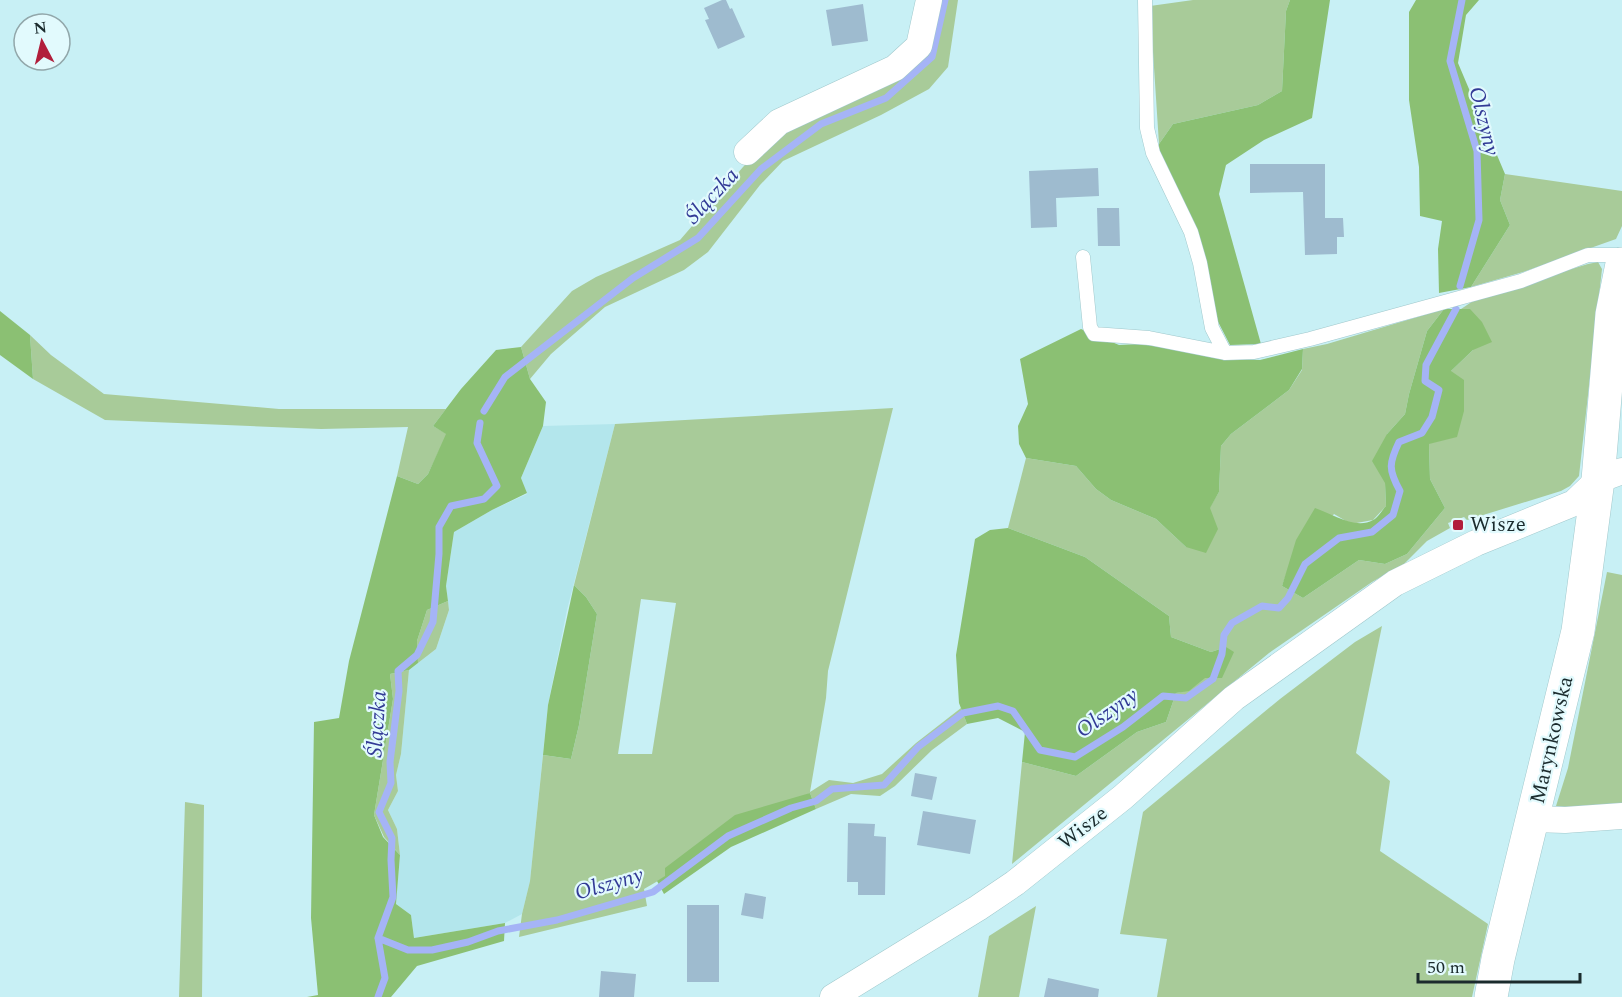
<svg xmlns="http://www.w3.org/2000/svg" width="1622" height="997" font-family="Spectral,serif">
<rect width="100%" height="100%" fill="#c8f0f5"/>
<!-- built -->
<path fill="#b3e6ec" d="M615 424 567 610 548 705 530 881 522 914 505 923 414 938 411 915 396 904 400 855 397 829 388 810 398 791 396 775 401 754 409 670 436 649 449 610 446 586 454 532 492 510 527 494 521 478 543 426Z"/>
<!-- green -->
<path fill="#a8cb99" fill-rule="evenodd" d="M937 0H958L948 67 929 89 881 115 783 161 760 185 708 252 684 270 605 307 551 354 530 379 521 347 572 291 596 277 680 240 743 167 779 130 888 80Z
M1193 0H1290L1286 11 1282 91 1258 105 1173 124 1159 144 1150 6Z
M1505 174 1622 191V226L1616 239 1523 272 1471 287 1510 225 1500 200Z
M1598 262 1602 269 1579 476 1570 486 1561 491 1467 520 1464 517 1448 523 1450 528 1427 541 1404 564 1372 582 1269 653 1012 864 1022 762 1076 776 1137 732 1166 722 1176 693C1202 689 1212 667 1226 647L1211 652 1171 637 1169 616 1085 557 1008 528 1026 458 1076 466 1096 489 1111 500 1156 519 1186 547 1219 492 1221 446 1231 434 1289 390 1302 370 1303 349 1327 344 1444 309 1427 331 1409 394 1405 414 1387 434 1385 483 1386 506 1373 520 1351 524 1334 514 1288 569 1282 586 1303 598 1359 560 1385 564 1407 554 1445 508 1430 479 1429 444 1451 371 1473 350 1470 310 1461 309 1479 297 1588 264Z
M30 335 51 355 104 394 279 409H446L433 426 447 434 428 474 418 484 397 476 408 427 321 429 105 420 33 379Z
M893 408 828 671 826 698 810 792 829 780 853 783 882 774 916 743 961 708 967 724 932 750 895 786 880 796 851 794 816 809 810 793 644 889 647 906 519 937 522 914 530 881 543 755 571 759 579 725 597 614 586 597 574 585 615 424ZM641 599 676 603 652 754H618Z
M1607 572 1622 575V806L1590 809 1556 806 1568 768Z
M448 601 449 610 436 649 418 663 417 641 427 610Z
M1382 626 1356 753 1390 781 1380 851 1488 924 1472 997H1157L1167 939 1120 934 1143 812 1280 699 1355 642Z
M409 670 401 754 396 775 398 791 388 810 397 829 400 855 384 837 374 815 393 699 390 674Z
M185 802 204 805 202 997H179Z
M1036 906 1019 997H978L989 936Z"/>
<!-- forest -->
<path fill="#8bc073" d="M1290 0H1330L1312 118 1264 140 1226 165 1219 194 1261 344 1230 345 1213 312 1159 154V144L1173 124 1258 105 1282 91 1286 11Z
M1416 0H1479L1466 15 1458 63 1505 174 1500 200 1510 225 1471 287 1439 293 1438 249 1442 221 1420 216 1419 167 1409 100V12Z
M1444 309H1470L1482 322 1492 342 1473 350 1451 371 1464 380V411L1457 437 1429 444 1430 479 1445 508 1407 554 1385 564 1359 560 1303 598 1282 586 1296 540 1315 508C1332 514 1356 530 1373 520 1378 518 1382 510 1386 506L1385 483 1372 461 1387 434 1405 414 1409 394 1427 331Z
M0 311 30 335 33 379 0 355Z
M1081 329 1119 345 1139 344 1192 351 1214 358 1260 360 1303 349 1302 369 1289 390 1231 434 1221 446 1219 492 1210 508 1218 529 1206 553 1186 547 1156 519 1111 500 1096 489 1076 466 1026 458 1019 444 1018 426 1028 404 1020 359Z
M521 347 530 379 546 402 543 426 521 478 527 493 492 510 454 532 446 586 448 601 427 610 417 641 418 663 409 670 390 674 393 699 374 815 383 837 400 855 396 904 411 915 414 938 505 923 504 941 417 966 391 997H307L318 995 311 918 314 722 339 718 349 661 397 476 418 484 428 474 446 434 433 426 461 389 496 350Z
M1008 528 1085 557 1169 616 1171 637 1211 652 1226 647 1234 652 1222 678H1205L1189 691 1176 693 1166 722 1137 732 1076 776 1022 762 1025 732 998 718 967 724 959 703 956 655 975 539 990 530Z
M574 585 586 597 597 614 579 725 571 759 543 755 548 705Z
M810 793 816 809 731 847 664 894 657 881 665 876V868L735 815Z"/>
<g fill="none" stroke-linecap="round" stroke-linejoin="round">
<!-- stream -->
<path stroke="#a5b4f6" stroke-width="7" d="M1460 286 1479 220 1477 151 1450 61 1462 0
M484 411 505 377 633 278 698 238 761 169 821 124 886 98 932 57 945 0
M378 938 408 950H432L468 942 498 931 557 920 653 892 728 836 791 808 816 801 832 789 884 785 918 747 963 713 998 706 1013 711 1040 750 1075 757 1123 727 1163 696 1186 698 1213 679 1222 654 1224 635 1232 623 1262 606 1279 608 1288 598 1305 564 1339 538 1372 532 1393 515 1400 491C1388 469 1389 463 1399 442L1422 433 1432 417 1439 390 1425 381 1426 365 1456 309
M378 997 385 978 378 938 393 897 391 860 392 838 379 812 391 783 390 762 399 691 398 671 417 655 433 622 439 554V527L451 506 484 499 497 486 477 443 480 423"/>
</g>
<!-- building -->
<path fill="#9ebbcf" d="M722 0H726L730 9 732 8 745 37 718 49 705 20 709 19 704 8Z
M863 4 868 41 832 46 826 10Z
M1250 164H1325V218H1343L1344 237H1337V254L1305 255 1303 192 1250 193Z
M1098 168 1099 196 1056 198 1057 227 1031 228 1029 171Z
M1097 208H1119L1120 246H1098Z
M915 773 937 777 932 800 911 796Z
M923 811 976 820 970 854 917 845Z
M848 823 875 824 874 836 886 837 885 895H858V882H847Z
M745 893 766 897 763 919 741 915Z
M687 905H719V982H687Z
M601 971 636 974 634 997H599Z
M1048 978 1099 989 1098 997H1044Z"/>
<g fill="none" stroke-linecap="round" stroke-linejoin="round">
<!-- lane casing -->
<g stroke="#a0c8cc" stroke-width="15">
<path id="lane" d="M1145 0 1147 128 1153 153 1191 232 1200 263 1212 328 1225 353
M1083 257 1090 327 1094 334 1149 338 1225 353 1254 352 1310 339 1521 281 1588 255H1622"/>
</g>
<!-- street casing -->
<g stroke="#a0c8cc" stroke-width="27">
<path id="street" d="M747 152 779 122 895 68 919 46 929 0
M1533 819 1565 820 1622 816
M833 997 978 908 1015 883 1123 797 1234 698 1395 583 1476 543 1574 503 1598 480 1622 471"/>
</g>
<!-- secondary casing -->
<g stroke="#a0c8cc" stroke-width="34">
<path id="secondary" d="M1491 997 1498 959 1578 631 1598 480 1612 314 1622 264"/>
</g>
<!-- lane -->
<use href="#lane" stroke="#fff" stroke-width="14"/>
<!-- street -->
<use href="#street" stroke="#fff" stroke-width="26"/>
<!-- secondary -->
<use href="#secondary" stroke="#fff" stroke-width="33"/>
</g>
<!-- markers -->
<rect fill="#b11e3b" stroke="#e2fafd" stroke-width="2" x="1452" y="519" width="12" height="12" rx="3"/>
<g text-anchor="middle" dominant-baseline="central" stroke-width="4.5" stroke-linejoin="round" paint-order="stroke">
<!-- poi labels -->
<g font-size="21" fill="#1b2b2d" stroke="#e2fafd" text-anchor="start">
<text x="1470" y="525">Wisze</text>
</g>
<!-- street labels -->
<g font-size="21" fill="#1b2b2d" stroke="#e2fafd">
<text transform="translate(1552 740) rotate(-77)">Marynkowska</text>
<text transform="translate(1083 828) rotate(-38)">Wisze</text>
</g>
<!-- water labels -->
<g font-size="22" font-style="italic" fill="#323a96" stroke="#e2fafd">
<text transform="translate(1484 121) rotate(76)">Olszyny</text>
<text transform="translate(712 196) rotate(-47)">Ślączka</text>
<text transform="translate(1107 713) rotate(-35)">Olszyny</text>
<text transform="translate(377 724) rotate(-86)">Ślączka</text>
<text transform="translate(609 884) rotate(-16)">Olszyny</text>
</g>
</g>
<!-- north arrow -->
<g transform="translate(42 42) rotate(353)"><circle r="28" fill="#e2fafd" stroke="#92a7aa" stroke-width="1.5"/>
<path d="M0-4.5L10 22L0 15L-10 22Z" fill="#b11e3b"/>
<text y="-9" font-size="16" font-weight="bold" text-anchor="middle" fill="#1b2b2d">N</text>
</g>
<!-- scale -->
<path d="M1418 973v9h162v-9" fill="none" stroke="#1b2b2d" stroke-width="3"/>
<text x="1427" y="973" font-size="18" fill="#1b2b2d" stroke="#e2fafd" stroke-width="4.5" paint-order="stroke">50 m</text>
</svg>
